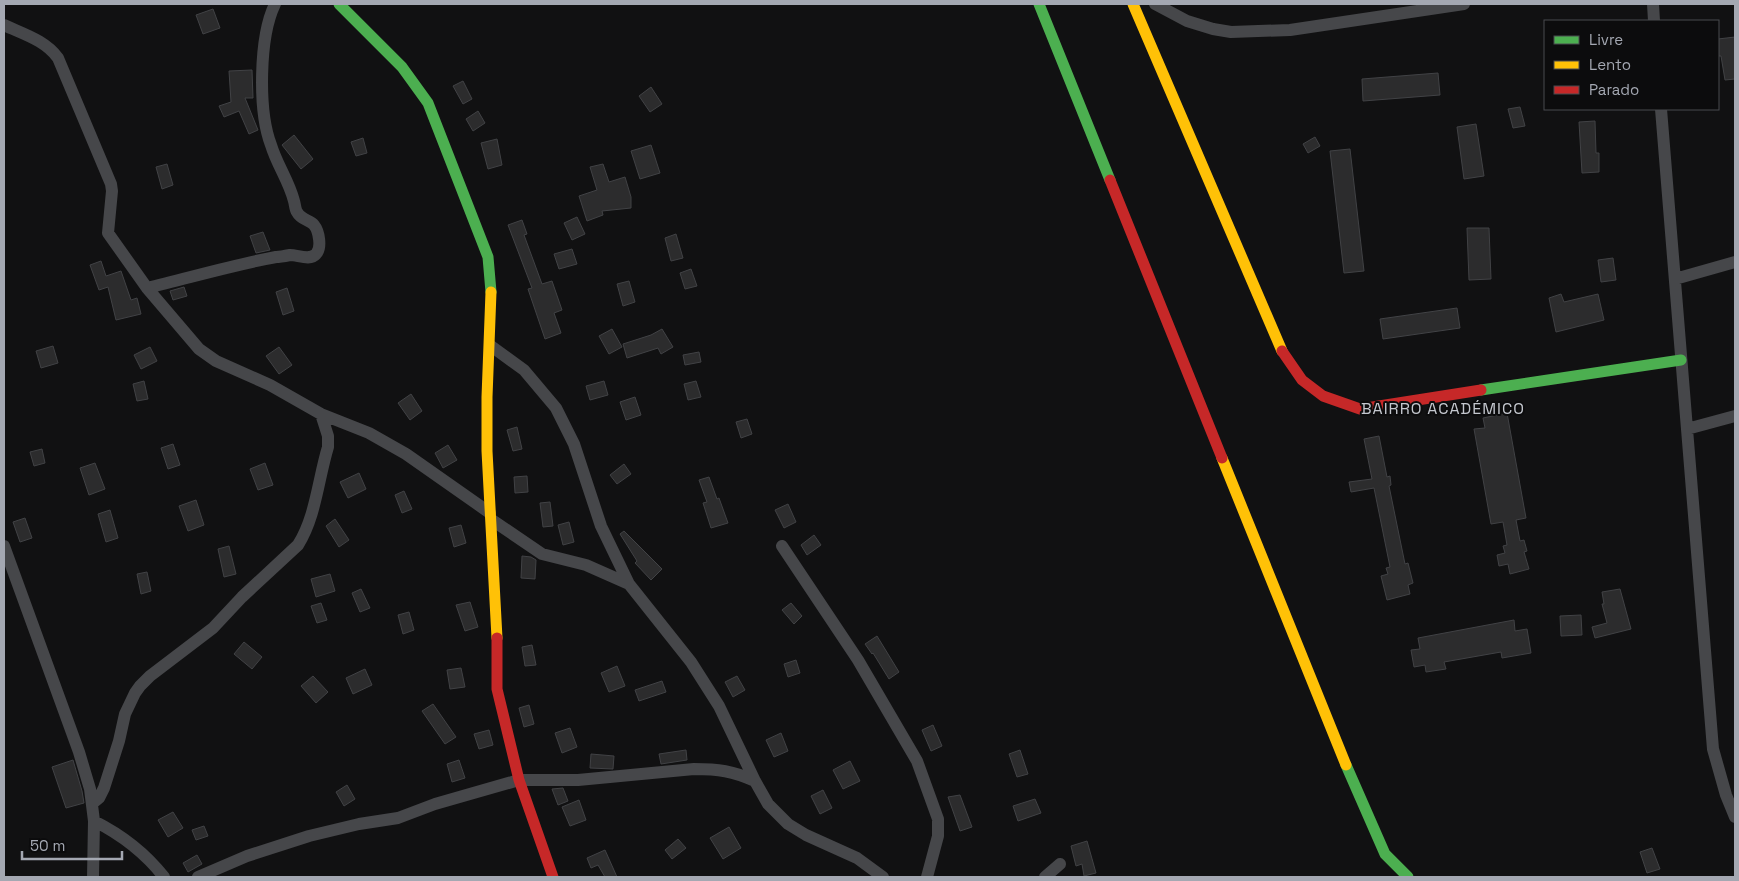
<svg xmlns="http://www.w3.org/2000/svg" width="1739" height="881" font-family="'Space Grotesk',sans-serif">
<rect width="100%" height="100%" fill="#111112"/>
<!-- building -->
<path fill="#2c2c2d" stroke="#414245" d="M213 9 220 28 203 34 196 15Z
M1735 37V79L1725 80 1721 56H1718V39Z
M252 70 253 98H245L258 130 249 134 239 111 224 117 219 106 231 102 229 71Z
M1438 73 1440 95 1363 101 1362 79Z
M463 81 472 99 463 104 453 86Z
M651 87 662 104 650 112 639 96Z
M1520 107 1525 126 1513 128 1508 109Z
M478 111 485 123 473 131 466 119Z
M1595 121 1596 153H1599V172L1582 173 1579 122Z
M1476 124 1484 176 1464 179 1457 127Z
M294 135 313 159 301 169 282 145Z
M1315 137 1320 146 1308 153 1303 144Z
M363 138 367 153 356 156 351 142Z
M497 139 502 165 488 169 481 143Z
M651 145 660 173 640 179 631 151Z
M1350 149 1364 271 1344 273 1330 151Z
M167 164 173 185 162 189 156 167Z
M603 164 609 182 625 177 631 197V208L602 211 603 215 587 221 579 196 597 190 590 167Z
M577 217 585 234 572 240 564 223Z
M522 220 527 234 524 235 542 284 552 281 562 310 554 313 561 333 545 339 528 289 532 288 508 225Z
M1467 228H1489L1491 279 1469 280Z
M263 232 270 250 256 253 250 236Z
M676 234 683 258 671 261 665 238Z
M572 249 577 264 559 269 554 254Z
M1613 258 1616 280 1601 282 1598 260Z
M101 261 106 276 121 271 131 300 137 298 141 314 116 320 108 287 99 290 90 265Z
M691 269 697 286 685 289 680 273Z
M629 281 635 302 623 306 617 284Z
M184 287 187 296 173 300 170 291Z
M287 288 294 311 283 315 276 292Z
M1561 294 1564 302 1598 294 1604 320 1556 332 1549 298Z
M1457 308 1460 328 1383 339 1380 319Z
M612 329 622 347 609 354 599 336Z
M662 329 673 347 661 354 658 348 627 358 623 344 651 335Z
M53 346 58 363 41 368 36 351Z
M150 347 157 361 141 369 134 355Z
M279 347 292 365 279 374 266 356Z
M699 352 701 362 685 365 683 355Z
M144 381 148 399 137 401 133 384Z
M604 381 608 395 590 400 586 386Z
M696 381 701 397 688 400 684 384Z
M411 394 422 411 410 420 398 403Z
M635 397 641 415 626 420 620 402Z
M1507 413 1526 518 1516 520 1520 541 1524 540 1527 551 1524 552 1529 569 1510 574 1508 564 1499 566 1497 555 1505 553 1503 546 1507 545 1503 522 1491 524 1474 429 1485 428 1483 418Z
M747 419 752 434 741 438 736 422Z
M517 427 522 449 513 451 507 430Z
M1379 436 1387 477 1390 476 1391 485 1389 486 1405 564 1408 563 1413 583 1408 585 1410 594 1387 600 1381 576 1388 574 1386 568 1390 567 1374 488 1351 492 1349 482 1372 479 1364 439Z
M173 444 180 465 168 469 161 448Z
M448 445 457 460 443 468 435 453Z
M42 449 45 463 34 466 30 452Z
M95 463 105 489 89 495 80 468Z
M265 463 273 485 258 490 250 469Z
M624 464 631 474 617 484 610 475Z
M359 473 366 489 348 498 340 482Z
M527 476 528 492 515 493 514 477Z
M709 477 717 499 719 498 728 523 711 528 703 503 707 502 699 480Z
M404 491 412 509 402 513 395 495Z
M196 500 204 525 188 531 179 506Z
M550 502 553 526 543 527 540 503Z
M788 504 796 522 784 528 775 510Z
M110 510 118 538 106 542 98 514Z
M25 518 32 538 20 542 13 522Z
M335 519 349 540 339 547 326 526Z
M569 522 574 542 563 545 558 525Z
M461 525 466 543 454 547 449 528Z
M624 531 662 569 651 580 635 563 637 561 620 534Z
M814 535 821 545 807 555 801 545Z
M229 546 236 574 224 577 218 549Z
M522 556 531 557 536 560 535 579 521 578Z
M147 572 151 591 141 594 137 574Z
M330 574 335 591 316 597 311 579Z
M361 589 370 608 360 612 352 593Z
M1620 589 1631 629 1595 638 1592 627 1607 623 1602 604H1604L1602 592Z
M470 602 478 627 465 631 456 605Z
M321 603 327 620 317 623 311 606Z
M791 603 802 616 794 624 782 610Z
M409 612 414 630 403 634 398 615Z
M1581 615 1582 635 1561 636 1560 616Z
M1514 620 1515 631 1527 629 1531 653 1502 658 1501 652 1444 662 1446 669 1426 672 1425 665 1414 667 1411 650 1420 649 1418 638Z
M877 636 899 672 889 679 873 653 872 654 865 644Z
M244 642 262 657 252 669 234 654Z
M532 645 536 665 525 666 522 647Z
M796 660 800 673 788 677 784 664Z
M617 666 625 686 609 692 601 673Z
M461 668 465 687 450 689 447 670Z
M365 669 372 685 353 694 346 678Z
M313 676 328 692 316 703 301 686Z
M737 676 745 690 733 697 725 682Z
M662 681 666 692 639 701 635 690Z
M433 704 456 737 445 744 422 711Z
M529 705 534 724 524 727 519 708Z
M933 725 942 746 931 751 922 730Z
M570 728 577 747 562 753 555 733Z
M489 730 493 745 479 749 474 734Z
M781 733 788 751 774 757 766 740Z
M686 750 687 760 661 764 659 754Z
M1020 750 1028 774 1017 777 1009 754Z
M591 754 614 756 613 769 590 768Z
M73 760 82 791 84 803 66 808 52 767Z
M459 760 465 778 452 782 447 764Z
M850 761 860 781 843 789 833 770Z
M347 785 355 799 344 806 336 792Z
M563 788 568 801 558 805 552 789Z
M823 790 832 808 820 814 811 796Z
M960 795 972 827 960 831 948 797Z
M1035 799 1041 813 1018 821 1013 806Z
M579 800 586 820 570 826 562 807Z
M173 812 183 828 168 837 158 820Z
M204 826 208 836 196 840 192 830Z
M729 827 741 848 723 859 710 838Z
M678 839 686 848 672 859 665 850Z
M1087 841 1096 873 1084 876 1082 864 1076 866 1071 846Z
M1652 848 1660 869 1647 873 1640 852Z
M605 850 617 877H605L598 865 591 868 587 858Z
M197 855 202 864 188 872 183 863Z"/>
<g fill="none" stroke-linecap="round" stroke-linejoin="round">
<!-- street -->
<path stroke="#46474a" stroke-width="12" d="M1155 4 1187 21 1213 29 1231 32 1290 30 1464 4
M1653 4 1654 21
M4 25C23 34 45 40 58 58L111 184 112 191 108 233 147 288 199 349 216 361 270 385 321 414 369 433 406 454 490 513
M1661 109 1713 749 1726 795 1735 817
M1675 279 1735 262
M147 288C189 278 232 265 276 257 280 257 285 256 290 255 298 255 310 261 316 254 322 248 319 231 314 225 310 220 301 220 297 212 295 209 295 204 294 201 289 181 277 165 271 145 258 111 259 37 275 4
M491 346 524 370 556 408 574 444 601 526 629 584 691 662 719 706 755 781 768 804 788 824 806 835 857 858 883 877
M1687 429 1735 416
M492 520 542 554 586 565 629 584
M4 546 79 752 90 789 94 821 93 877
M782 546 858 660 917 761 938 819V836L927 877
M93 803 99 798 104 788 119 741 125 714 135 693 140 686 150 676 213 628 242 597 298 545C316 516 318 480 328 447V436L321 414
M94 821C120 834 146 854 164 877
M198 877 247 856 309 836 359 824 398 818 435 804 519 780H578L694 769C718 769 733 771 755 781
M1045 877 1060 864"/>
<!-- fast -->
<path stroke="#4caf50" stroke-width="11" d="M339 4 402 67 428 103 488 257 491 292
M1039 4 1110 180
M1481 390 1681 360
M1346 765 1385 854 1408 877"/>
<!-- slow -->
<path stroke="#ffc107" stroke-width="11" d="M1133 4 1282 351
M491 292 487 397V451L497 638
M1222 458 1346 765"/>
<!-- jam -->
<path stroke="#c62828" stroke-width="11" d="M1110 180 1222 458
M1282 351 1302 380 1323 396 1360 409 1481 390
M497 638V689L519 780 553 877"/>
</g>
<g text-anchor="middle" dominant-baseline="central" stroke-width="4" stroke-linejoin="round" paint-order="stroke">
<!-- neighbourhood labels -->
<g font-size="16" letter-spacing="1" fill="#c4c7ce" stroke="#0c0c0d">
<text x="1443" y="408">BAIRRO ACADÉMICO</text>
</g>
</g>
<!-- border -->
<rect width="1739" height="881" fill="none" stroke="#a4a8b2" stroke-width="10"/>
<!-- legend -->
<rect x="1544" y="20" width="175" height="90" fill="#0c0c0d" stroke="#494a4f"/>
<rect x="1554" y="36" width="25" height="8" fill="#4caf50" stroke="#494a4f"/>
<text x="1589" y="45" font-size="15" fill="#a4a8b2">Livre</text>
<rect x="1554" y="61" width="25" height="8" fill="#ffc107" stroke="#494a4f"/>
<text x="1589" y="70" font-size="15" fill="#a4a8b2">Lento</text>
<rect x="1554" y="86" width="25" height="8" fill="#c62828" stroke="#494a4f"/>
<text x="1589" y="95" font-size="15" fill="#a4a8b2">Parado</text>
<!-- scale -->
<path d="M22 851v8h100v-8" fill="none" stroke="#a4a8b2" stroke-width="2.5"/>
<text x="30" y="851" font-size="15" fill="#a4a8b2" stroke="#0c0c0d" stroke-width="4" paint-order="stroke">50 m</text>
</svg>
